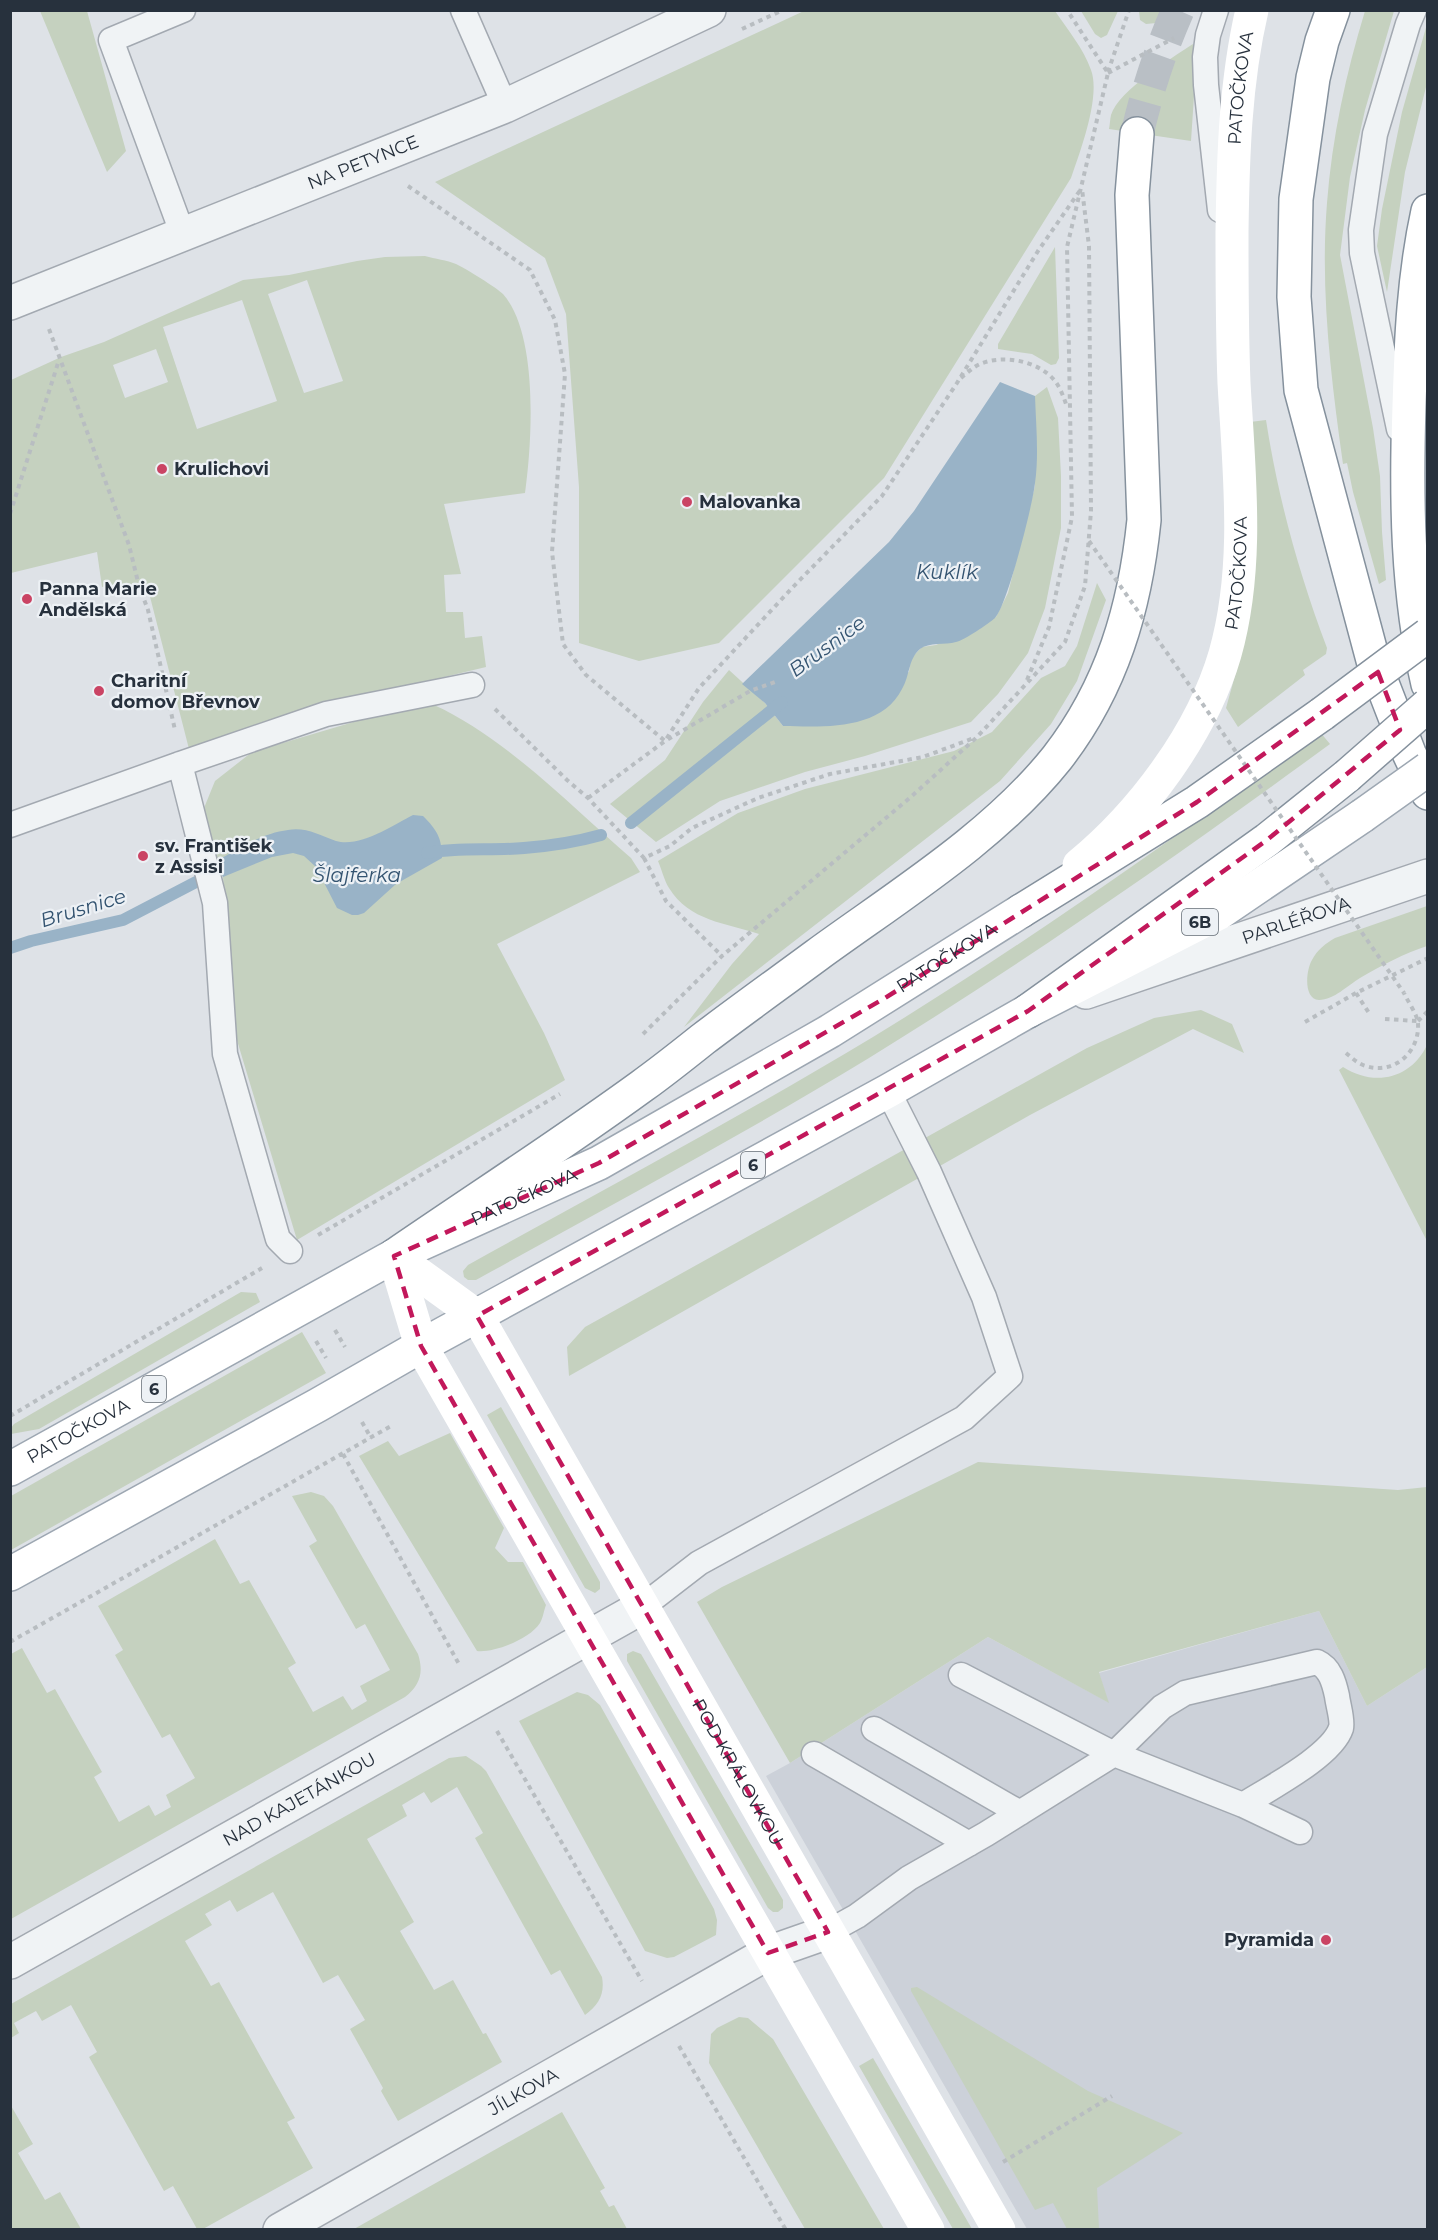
<svg xmlns="http://www.w3.org/2000/svg" width="1438" height="2240" font-family="Montserrat,sans-serif">
<rect width="100%" height="100%" fill="#dee2e7"/>
<!-- built -->
<path fill="#ccd1d9" d="M1319 1611 1367 1706 1427 1667V2229H1027L766 1776 790 1763 988 1637 1108 1702 1099 1673Z"/>
<!-- green -->
<path fill="#c5d1bf" fill-rule="evenodd" d="M806 10 1055 11C1067 29 1084 49 1091 70 1101 96 1080 152 1071 178L884 478 719 643 639 661 579 643V487L566 314 545 258 435 182Z
M40 11H87L126 151 107 172Z
M1081 11H1118L1107 35 1101 38 1095 34Z
M1139 11H1173L1183 13 1177 21 1146 24 1140 20Z
M1365 11H1394L1365 110 1350 177 1340 255 1373 428 1380 476 1382 532 1386 580 1379 584 1353 492 1347 463 1343 464C1331 378 1320 290 1327 203 1332 138 1346 73 1365 11Z
M1427 24V83L1405 172 1387 292 1377 246 1382 209 1402 112Z
M1193 44 1194 96 1191 141 1109 129C1110 124 1110 119 1111 115 1119 90 1172 58 1193 44Z
M1055 247 1059 358 1056 364 1051 365 1032 354 998 349V344Z
M425 256C435 259 447 260 456 264 465 268 497 288 503 294 539 335 532 443 525 493L444 504 461 574 444 575 446 612H463L465 638 482 636 486 667 315 708 189 749 147 585 130 589V591L119 594 116 584 102 587 97 552 11 573V380L61 357 104 342 243 280 289 275 357 261 385 257ZM307 280 343 381 304 393 268 294ZM242 300 277 401 197 429 163 327ZM156 349 168 382 125 398 113 365Z
M1047 387 1058 418 1061 476V528L1045 608 1028 653 998 694 971 722 865 756 805 772 720 801 656 842 610 804 665 760 703 702 729 670 765 703 783 726 909 672 911 658 922 647 936 645 996 617 1008 593 1035 486V396Z
M1266 420C1278 498 1299 574 1327 648L1326 654 1303 670 1305 675 1238 727 1226 708 1243 647 1250 422Z
M1097 583 1106 600 1077 681 1051 724 1000 781 684 1027 732 964 759 934C726 923 689 921 669 888 664 880 662 870 658 861L738 813 805 789 954 751 992 732 1041 678 1065 666 1077 646Z
M434 705C505 737 572 807 631 858L640 872 497 944 544 1033 565 1080 297 1240 236 1037 223 877 216 861 204 808 215 781 252 752 394 710Z
M1320 732 1330 744C1180 854 1028 960 869 1058 741 1136 607 1207 476 1280H468L464 1277 463 1271 468 1265C603 1190 740 1117 873 1037 1027 943 1174 838 1320 732Z
M1427 906V946C1405 953 1380 966 1360 978 1348 985 1334 1000 1319 1000 1303 999 1306 970 1312 960 1317 950 1326 943 1335 938Z
M1201 1010 1232 1024 1244 1053 1193 1029 1030 1115 569 1376 567 1347 585 1327 1087 1048 1154 1018Z
M1427 1045V1241L1339 1070 1343 1067C1374 1087 1411 1079 1427 1045Z
M241 1292 256 1293 260 1302 39 1429 11 1434V1428L14 1424Z
M302 1332 326 1373 11 1550V1496Z
M501 1407 600 1582V1589L595 1593 585 1588 487 1415Z
M450 1433 504 1528 495 1548 508 1562H523L546 1605C544 1610 543 1618 540 1623 530 1639 494 1653 477 1651L359 1456 388 1441 399 1456Z
M978 1462 1398 1490 1427 1487V1667L1367 1706 1319 1611 1099 1672 1109 1703 988 1637 790 1763 697 1602 722 1587Z
M311 1492 324 1496 333 1506 418 1654C424 1673 420 1685 405 1697L11 1919V1654L22 1648 47 1693 55 1689 102 1772 94 1777 119 1822 149 1805 155 1816 171 1807 166 1795 195 1778 170 1734 162 1738 115 1655 123 1650 98 1606 215 1539 240 1584 249 1580 296 1663 288 1668 313 1712 343 1696 352 1710 367 1701 360 1686 390 1670 365 1624 356 1629 309 1546 317 1541 292 1496Z
M633 1651 641 1654 783 1900V1908L778 1912H773L768 1908 627 1661V1654Z
M577 1692 588 1695 600 1705 714 1909 717 1920 716 1935 674 1957 667 1958 645 1951 519 1721Z
M466 1756 481 1766 486 1771 602 1977C605 1994 599 2005 585 2015L560 1970 551 1975 475 1838 483 1833 457 1787 431 1803 424 1792 402 1805 407 1816 367 1839 414 1922 400 1931 434 1990 453 1980 483 2034 486 2033 502 2062 398 2121 381 2091 383 2088 350 2029 365 2020 338 1975 323 1983 273 1892 237 1912 230 1900 205 1914 212 1925 185 1941 211 1986 219 1982 295 2118 287 2122 313 2168 203 2229H197L173 2186 164 2191 89 2057 97 2052 71 2005 42 2021 36 2011 14 2023 19 2033 11 2038V2004L449 1758Z
M917 1987 1088 2091 1183 2133 1097 2188 1099 2229H1067L1053 2203 1035 2210 911 1991V1988Z
M739 2017 748 2018 773 2039 884 2229H805L709 2063 711 2034 717 2028Z
M873 2058 972 2229H953L859 2066Z
M10 2104 33 2144 18 2153 45 2200 60 2192 81 2229H11Z
M562 2112 605 2188 600 2191 609 2207 614 2205 627 2229H354Z"/>
<!-- water -->
<path fill="#99b3c7" d="M1000 382 1035 396C1036 425 1039 455 1035 483 1033 504 1007 606 995 618 988 624 965 640 956 642 945 645 929 642 920 649 908 659 910 676 902 689 881 731 822 727 783 726L765 703 742 684 889 542 914 511Z
M413 815 423 816C437 830 442 838 442 858L396 884 364 913 358 915H352L337 908 316 867 304 856 293 853 272 857 223 877 216 861C239 849 262 833 288 830 306 827 319 835 336 841 360 848 393 825 413 815Z"/>
<g fill="none" stroke-linecap="round" stroke-linejoin="round">
<!-- stream -->
<path stroke="#99b3c7" stroke-width="12" d="M631 823 782 702
M427 853C459 847 492 851 524 848 550 846 576 842 601 835
M10 948 31 941 123 920 196 882"/>
<!-- highway-tunnel -->
<path stroke="#b9bfc5" stroke-width="33" stroke-dasharray="33 16" stroke-linecap="butt" d="M1137 134C1147 91 1160 51 1178 10"/>
<!-- lane casing -->
<g stroke="#a3a9b1" stroke-width="27">
<path id="lane" d="M463 10 505 106
M1216 10 1208 35 1205 57 1206 85 1220 210
M183 235 111 40 183 10
M1399 429 1367 277 1362 253 1361 230 1375 134 1408 24 1414 10
M180 764 215 903 225 1054 278 1239 290 1251
M10 825 180 764 326 714 472 685
M642 1607 699 1563 964 1418 1010 1376 984 1297 929 1172 888 1091
M961 1675 1114 1754 1162 1707 1185 1693 1317 1662C1330 1668 1334 1682 1337 1696 1338 1705 1343 1720 1341 1728 1332 1756 1268 1789 1243 1805
M874 1729 1020 1813
M814 1754 969 1844
M828 1932 857 1916 909 1878 986 1834 1114 1754 1243 1805 1300 1832"/>
</g>
<!-- street casing -->
<g stroke="#a3a9b1" stroke-width="36">
<g id="street">
<path id="s1" d="M10 303 505 106 709 10"/>
<path id="s2" d="M1086 992 1428 876"/>
<path id="s3" d="M10 1962 642 1607"/>
<path id="s4" d="M280 2230 768 1953 828 1932"/>
</g>
</g>
<!-- primary casing -->
<g stroke="#9da7b2" stroke-width="36">
<g id="primary">
<path id="s7" d="M10 1469 394 1256 599 1163 830 1031 1021 911"/>
<path d="M10 1574 318 1405 421 1346 888 1091 1028 1011 1219 913 1362 816"/>
</g>
</g>
<!-- highway casing -->
<g stroke="#85919d" stroke-width="36">
<path id="highway" d="M1333 10 1322 41 1313 78 1296 199 1294 297 1301 390 1373 660 1409 753 1428 793
M1428 211C1414 275 1411 341 1409 406 1406 499 1407 593 1428 684
M1021 911 1197 802 1322 714
M1028 1011 1267 840 1347 776
M394 1256C477 1199 561 1145 642 1086 663 1071 683 1055 703 1039 740 1011 779 983 817 955 898 896 994 837 1057 758 1112 687 1135 608 1144 520L1132 195 1137 134"/>
</g>
<!-- path -->
<path stroke="#b8bdc1" stroke-width="4" stroke-dasharray="4.5 4.5" stroke-linecap="butt" d="M742 29 783 10
M1108 72 1129 10
M1108 73 1174 38
M408 186 530 270 555 320 565 374 552 552 563 644 586 675 665 741 750 691 778 681
M49 329 129 545 139 586 148 610 175 730
M961 378C967 373 973 367 980 364 1004 354 1039 361 1055 381 1061 389 1064 398 1067 407
M10 514 59 360
M1027 680 1049 627 1072 517 1067 247 1108 73 1067 10
M495 709 567 780 588 798 644 858 670 846 692 828 758 798 830 774 923 757 974 738
M588 798 665 741 699 688 793 587 882 496 957 383 1038 251 1081 189
M644 858 666 901 722 956
M1356 993 1369 1013
M1385 1019 1417 1021
M1418 1021 1428 1011
M1305 1022 1356 993 1428 958
M643 1034 722 956 912 796 977 737 1065 642 1085 586 1091 511 1089 246 1082 189
M1346 1053C1352 1058 1358 1064 1366 1066 1394 1075 1420 1052 1418 1023 1417 1014 1408 1002 1404 993
M318 1235 560 1094
M335 1330 345 1347
M316 1341 326 1358
M10 1416 262 1268
M362 1422 371 1438
M343 1454 460 1666
M10 1642 391 1426
M497 1731 642 1981
M679 2046 786 2230
M1003 2162 1112 2096"/>
<!-- lane -->
<use href="#lane" stroke="#f0f3f5" stroke-width="24"/>
<!-- street -->
<use href="#street" stroke="#f0f3f5" stroke-width="33"/>
<!-- secondary -->
<g stroke="#fff" stroke-width="33">
<path id="s5" d="M1079 865C1142 813 1202 733 1225 654 1250 566 1239 472 1234 383 1232 332 1232 282 1232 232 1233 158 1235 83 1252 10"/>
<path id="s6" d="M394 1256 477 1316 999 2230"/>
<path d="M394 1256 421 1346 928 2230"/>
</g>
<!-- primary -->
<use href="#primary" stroke="#fff" stroke-width="33"/>
<!-- highway -->
<use href="#highway" stroke="#fff" stroke-width="33"/>
<!-- primary-bridge casing -->
<g stroke="#9da7b2" stroke-width="36" stroke-linecap="butt">
<path id="primary-bridge" d="M1362 816 1428 769"/>
</g>
<!-- highway-bridge casing -->
<g stroke="#85919d" stroke-width="36" stroke-linecap="butt">
<path id="highway-bridge" d="M1322 714 1428 635
M1347 776 1428 705"/>
</g>
<!-- path-bridge -->
<path stroke="#b8bdc1" stroke-width="4" stroke-dasharray="4.5 4.5" stroke-linecap="butt" d="M1089 541 1404 993"/>
<!-- primary-bridge -->
<use href="#primary-bridge" stroke="#fff" stroke-width="33"/>
<!-- highway-bridge -->
<use href="#highway-bridge" stroke="#fff" stroke-width="33"/>
</g>
<!-- marked area -->
<path fill="none" stroke="#c2185b" stroke-width="4.5" stroke-dasharray="12 8" stroke-linejoin="round" d="M1378 672 1400 730 1267 840 1028 1011 477 1316 828 1932 768 1953 421 1346 394 1256 599 1163 885 998 1197 802Z"/>
<!-- markers -->
<g fill="#ca4464" stroke="#edf1f5" stroke-width="2">
<circle cx="162" cy="469" r="6"/>
<circle cx="687" cy="502" r="6"/>
<circle cx="27" cy="599" r="6"/>
<circle cx="99" cy="691" r="6"/>
<circle cx="143" cy="856" r="6"/>
<circle cx="1326" cy="1940" r="6"/>
</g>
<g text-anchor="middle" dominant-baseline="central" stroke-width="4.5" stroke-linejoin="round" paint-order="stroke">
<!-- shield labels -->
<g fill="#edf1f5" stroke="#626b74" stroke-width="1.5">
<rect x="1182" y="909" width="36" height="26" rx="4.5"/>
<rect x="741" y="1152" width="24" height="26" rx="4.5"/>
<rect x="142" y="1376" width="24" height="26" rx="4.5"/>
</g>
<g font-size="16" font-weight="bold" fill="#27313d">
<text x="1200" y="922">6B</text>
<text x="753" y="1165">6</text>
<text x="154" y="1389">6</text>
</g>
<!-- street labels -->
<g font-size="18" fill="#27313d" stroke="#edf1f5">
<text stroke="none"><textPath href="#s5" startOffset="828">PATOČKOVA</textPath></text>
<text stroke="none"><textPath href="#s1" startOffset="380">NA PETYNCE</textPath></text>
<text stroke="none"><textPath href="#s5" startOffset="342">PATOČKOVA</textPath></text>
<text stroke="none"><textPath href="#s2" startOffset="222">PARLÉŘOVA</textPath></text>
<text stroke="none"><textPath href="#s7" startOffset="1068">PATOČKOVA</textPath></text>
<text stroke="none"><textPath href="#s7" startOffset="582">PATOČKOVA</textPath></text>
<text stroke="none"><textPath href="#s7" startOffset="78">PATOČKOVA</textPath></text>
<text stroke="none"><textPath href="#s6" startOffset="628">POD KRÁLOVKOU</textPath></text>
<text stroke="none"><textPath href="#s3" startOffset="332">NAD KAJETÁNKOU</textPath></text>
<text stroke="none"><textPath href="#s4" startOffset="280">JÍLKOVA</textPath></text>
</g>
<!-- poi labels -->
<g font-size="18" font-weight="bold" fill="#27313d" stroke="#edf1f5" text-anchor="start">
<text x="174" y="469">Krulichovi</text>
<text x="699" y="502">Malovanka</text>
<text x="39" y="589">Panna Marie<tspan x="39" dy="21">Andělská</tspan></text>
<text x="111" y="681">Charitní<tspan x="111" dy="21">domov Břevnov</tspan></text>
<text x="155" y="846">sv. František<tspan x="155" dy="21">z Assisi</tspan></text>
<text x="1314" y="1940" text-anchor="end">Pyramida</text>
</g>
<!-- water labels -->
<g font-size="20" font-style="italic" fill="#335370" stroke="#edf1f5">
<text x="947" y="572">Kuklík</text>
<text transform="translate(827 646) rotate(-36)">Brusnice</text>
<text x="357" y="875">Šlajferka</text>
<text transform="translate(83 908) rotate(-17)">Brusnice</text>
</g>
</g>
<!-- border -->
<rect width="1438" height="2240" fill="none" stroke="#27313d" stroke-width="24"/>
</svg>
